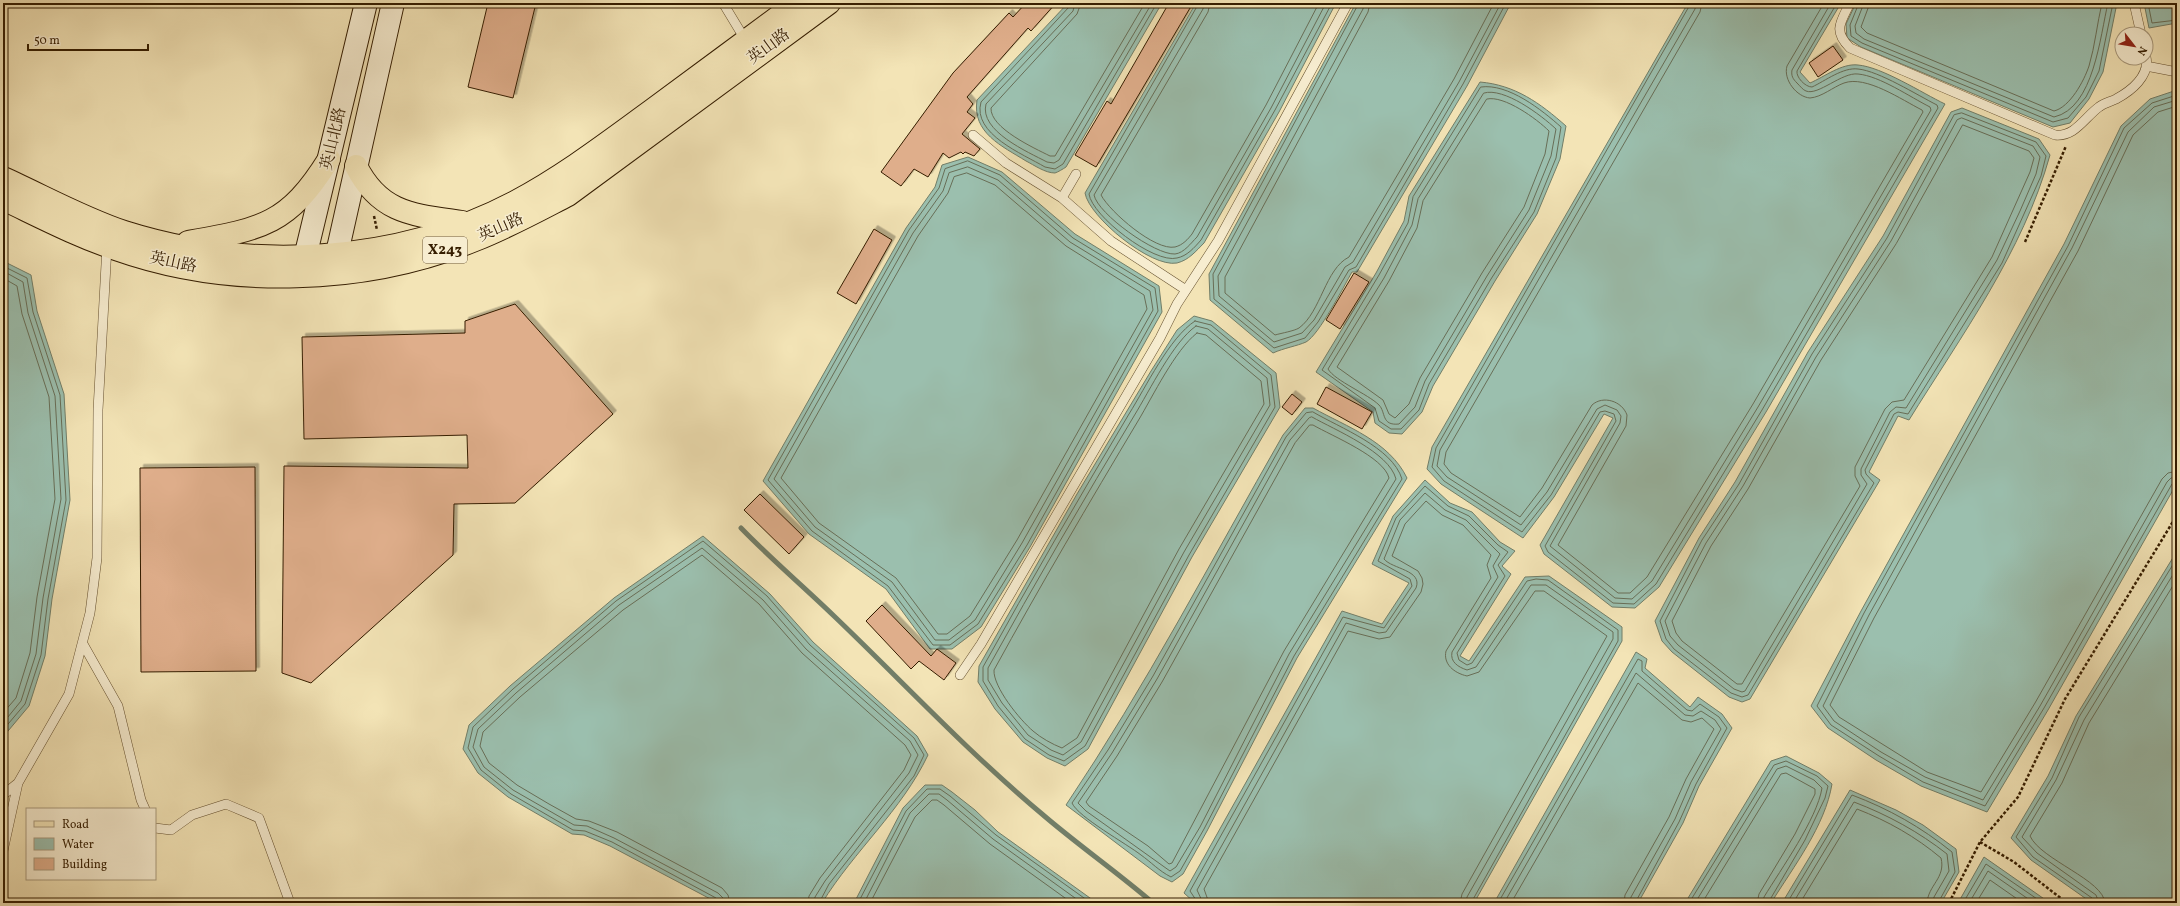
<svg xmlns="http://www.w3.org/2000/svg" width="2180" height="906" font-family="Vollkorn,'Noto Serif SC',serif">
<defs>
<filter id="shadow"><feDropShadow dx="3.5" dy="-3.5" stdDeviation="0" flood-color="#0004"/></filter>
</defs>
<rect width="100%" height="100%" fill="#f3e4b6"/>
<filter id="stains"><feTurbulence type="fractalNoise" baseFrequency=".005" numOctaves="4"/><feColorMatrix values="0 0 0 0 .2 0 0 0 0 .09 0 0 0 0 .02 0 0 0 .5 -.17"/></filter>
<radialGradient id="worn" r=".72"><stop offset=".6" stop-color="#630" stop-opacity="0"/><stop offset="1" stop-color="#630" stop-opacity=".3"/></radialGradient>
<!-- water -->
<path fill="#9bbfae" stroke="#727e68" d="M1068 3H1162L1066 167C1063 169 1058 172 1055 173 1045 173 1034 165 1026 161 1002 146 972 133 977 100Z
M1196 3H1336L1279 112 1204 243C1196 251 1189 260 1177 263 1151 268 1089 217 1085 193Z
M1356 3H1511L1467 86 1357 272H1352C1344 286 1319 335 1306 342 1297 346 1284 348 1273 353L1210 300 1209 274Z
M1688 3H1841L1800 72 1810 83C1824 77 1842 63 1858 65 1882 67 1922 93 1945 104L1766 412 1659 587 1635 608 1612 607 1544 554 1540 545 1613 418 1604 414 1554 497 1523 538 1441 484 1427 469 1432 447Z
M1856 3H2117L2103 72 2089 99 2070 123 2053 127 1861 47 1847 38 1846 24Z
M2144 3H2177V23L2149 28Z
M1480 82C1515 85 1540 103 1566 126L1560 159 1537 214 1495 281 1433 386 1422 412 1402 434 1389 433 1375 423 1373 412 1316 372 1376 273 1404 221 1409 196Z
M2174 91H2177V483L2048 710 1987 812 1921 786 1876 760 1828 728 1811 706 1861 611 2064 244 2121 126 2150 99Z
M1962 108 2039 139 2050 155C2023 252 1961 336 1909 420L1898 416 1869 472 1880 480 1750 699 1742 702 1729 697 1672 652 1662 641 1655 621 1699 538 1735 482 1808 352 1883 236 1951 112Z
M968 157 1002 172 1075 234 1159 286 1162 312 1030 547 981 627 952 649H930L886 589 809 534 763 481 906 228 935 187 942 165Z
M3 261 31 275 37 311 64 394 70 500 52 599 45 656 29 706 3 737Z
M1194 316 1212 321 1276 373 1280 407 1192 557 1088 749 1065 766 1047 758 1023 742 995 709 978 682 979 666 1077 494 1151 371 1177 330Z
M1305 408H1313C1347 427 1389 441 1407 478L1297 658 1207 831 1183 874 1172 882 1160 876 1066 805C1146 686 1212 559 1283 435Z
M1425 480 1450 503 1472 512 1500 542 1515 551 1502 566 1511 574 1460 656 1469 661 1525 577 1549 576 1622 627V641L1474 903H1195L1184 893 1342 611 1382 624 1409 583 1372 564 1393 516Z
M703 536 770 594 813 642 917 736 928 755C902 810 854 851 822 903H718L610 846 584 835 572 834 508 797 478 773 463 749 469 725 510 686 614 598Z
M2177 551V903H2092L2031 860 2011 838 2048 776 2076 716Z
M1636 652 1647 659 1645 668 1690 707 1698 697 1722 714 1732 728 1699 786 1683 823 1638 903H1494Z
M1786 756 1819 773 1832 784C1825 826 1794 866 1771 903H1685L1771 761Z
M925 785H942L952 792 975 810 998 832 1097 903H854L903 808Z
M1850 790 1896 810 1923 825 1956 849 1959 872 1941 903H1782Z
M1984 857 2050 903H1958Z"/>
<g fill="none" stroke-linecap="round" stroke-linejoin="round">
<!-- shore -->
<path stroke="#686e57" stroke-width="1" d="M1070 3 1069 7 981 102C972 134 1023 154 1045 167L1055 169 1063 164 1157 3
M1075 3 1073 11 986 104C979 131 1028 152 1047 162L1054 163 1059 160 1152 3
M1081 3 1077 14 991 108C990 128 1034 148 1050 156H1055L1145 3
M1199 3 1089 194C1092 216 1154 264 1177 258 1187 256 1194 248 1201 240L1275 110 1332 3
M1204 3 1203 9 1094 195C1098 214 1155 255 1175 254 1184 253 1191 243 1197 237L1271 108 1326 3
M1210 3 1208 12 1101 195C1110 212 1155 251 1175 247 1183 245 1188 239 1192 234L1266 105 1319 3
M1359 3 1213 274 1214 299 1274 348 1305 338 1318 322 1349 270 1356 267 1463 84 1506 3
M1364 3 1363 9 1218 276 1219 296 1274 342 1302 333 1314 320 1345 267 1353 262 1459 82 1501 3
M1370 3 1368 12 1225 277V293L1275 335C1282 333 1294 331 1299 328 1321 312 1325 269 1349 257L1454 79 1494 3
M1691 3 1436 448 1432 467 1444 481 1522 532 1551 495 1600 412 1605 411 1614 414 1616 421 1545 546 1548 552 1613 603 1634 604 1656 584 1762 410 1938 108 1937 105C1917 95 1879 71 1858 69 1843 67 1825 81 1812 87 1805 87 1796 77 1797 71L1837 3
M1696 3 1695 9 1440 450 1437 466 1447 477 1521 525 1547 492 1597 409 1605 405 1617 410 1621 416 1620 423 1550 546 1615 598 1632 599 1652 581 1758 407 1931 110 1930 107C1910 97 1880 76 1858 74 1842 72 1818 96 1806 91 1803 90 1800 86 1797 83 1793 79 1791 76 1792 70L1831 3
M1702 3 1700 12 1446 452 1444 464 1451 473 1520 517 1542 488 1592 405C1603 395 1622 401 1627 415L1626 426 1558 545 1618 593H1630L1647 577 1753 404 1923 112 1922 110C1902 100 1866 75 1844 83 1833 87 1822 97 1810 98 1797 97 1783 80 1787 66L1824 3
M1859 3 1850 25 1851 36 1862 43 2053 122 2068 118 2086 97 2099 71 2113 3
M1864 3 1855 26 1856 33 1864 39 2054 117C2094 108 2100 36 2108 3
M1870 3 1861 27 1867 33 2054 111C2070 107 2084 81 2089 66 2095 46 2097 24 2102 3
M2148 3 2152 23 2177 20
M1481 87C1508 83 1542 110 1561 127L1556 158 1534 212 1491 279 1429 384 1419 410 1401 429H1391L1379 421 1375 408 1322 370 1379 275 1408 223 1413 197Z
M1484 93C1504 87 1541 115 1556 129L1551 156 1529 210 1487 276 1425 381 1415 407 1399 424C1381 426 1386 412 1379 405 1368 394 1335 381 1328 369L1384 278 1412 225 1418 199Z
M2177 95 2152 103 2124 128 2068 246 1864 613 1817 706 1831 725 1879 756 1923 782 1985 806 2044 708 2172 484 2177 482
M1487 99C1504 95 1537 119 1549 131L1545 154 1524 207 1482 273 1420 378 1409 404 1395 418 1389 414 1383 400 1337 367 1389 281 1417 228 1423 201Z
M2177 100 2154 107 2128 132 2072 248 1869 615 1823 706 1834 721 1881 752 1925 777 1983 800 2040 706 2167 482 2171 478 2177 477
M2177 106 2158 112 2133 135 2078 251 1874 618 1830 705 1839 717 1927 772 1981 792 2035 703 2162 479 2168 473 2177 471
M1962 113 2036 142 2046 156 2041 176 2002 263 1908 414 1898 412 1894 414 1865 470 1866 474 1874 483 1748 695 1742 697 1731 693 1674 649 1666 639 1660 621 1702 540 1739 484 1812 354 1887 238 1954 115Z
M1962 118 2033 146 2040 157 2036 174 2020 211 1997 260 1906 408 1896 407 1890 412 1861 469V475L1867 484 1745 691 1742 692 1734 689 1678 645 1670 636 1665 621 1706 543 1743 486 1816 357 1891 241 1957 120Z
M1963 125 2029 151 2034 158 2030 172 1992 257 1904 400 1892 402 1885 409 1855 467V476L1860 486 1742 684H1737L1682 641 1676 633 1672 621 1711 546 1748 489 1821 360 1896 244Z
M968 161 1000 175 1073 238 1155 288 1158 311 1027 545 978 624 950 645H933L888 586 812 531 768 480 909 230 939 188 945 169Z
M968 167 998 180 1070 242 1150 291 1153 310 1022 543 975 620 949 640H935L892 582 815 527 774 479 913 233 943 191 949 173Z
M967 173 995 185 1066 246 1144 295 1147 309 1017 540 970 616 947 634H938L896 578 819 523 781 478 918 236 948 193 954 177Z
M3 266 27 278 33 312 60 395 66 500 48 599 41 655 25 704 3 730
M3 271 23 282 28 313 55 396 61 499 43 598 36 654 21 701 3 723
M3 278 17 286 22 314 49 397 55 499 37 597 30 653 16 698 3 713
M1195 321 1211 325 1271 375 1275 407 1189 555 1085 746 1064 761 1049 755 1025 739 998 706 983 681V667C1030 582 1079 498 1129 414 1146 387 1169 338 1195 321Z
M1196 326 1208 329 1267 378 1270 405 1184 552 1081 742 1063 755 1051 750 1028 735 1002 703 988 680V668C1035 583 1084 499 1134 416 1150 390 1173 342 1196 326Z
M1197 333 1206 335 1261 381 1264 404 1179 549 1077 738 1062 748C1052 744 1041 738 1033 731 1020 720 993 687 994 670 1040 586 1089 503 1138 421 1153 396 1175 350 1197 333Z
M1313 412C1340 428 1392 447 1402 479L1294 656 1204 829 1180 871 1171 877C1159 871 1151 862 1141 855 1127 844 1078 817 1072 803L1108 750 1153 676 1286 437 1306 413Z
M1312 417C1335 430 1389 452 1396 479L1289 654 1200 827 1176 867 1170 871 1086 811 1078 803 1112 753 1157 679 1290 440 1309 418Z
M1310 425H1313C1332 436 1384 457 1389 478L1284 651 1172 863 1169 864 1148 846 1089 806 1086 802 1117 756 1162 682 1295 443Z
M719 903 716 898 612 842 585 831 573 830 511 794 481 770 468 748 473 727 513 689 616 601 703 541 767 596 810 645 914 738 924 755 914 776 829 884 819 903
M724 903 723 898 718 893 614 838 587 826 574 825 513 790 484 767 473 747 478 729 516 693 619 605 702 548 763 600 806 649 910 741 918 755 909 773 825 881 815 897 814 903
M730 903 728 895 722 888 617 832 589 821 576 819 549 804 517 785 489 763 480 746 483 732 520 697 623 610 702 555 759 604 802 653 905 745 911 755 904 770 820 878 809 896 808 903
M858 903 906 811 927 789H940L950 796 996 835 1091 903
M864 903 910 813 929 794H939L947 800 993 839 1082 903
M870 903 915 817 932 800H937L944 805 990 844 1072 903
M1198 903 1190 891 1343 617 1384 628 1412 586 1410 579 1378 561 1396 518 1425 486 1448 506 1469 516 1498 545 1508 552 1498 565 1505 576 1457 653 1459 660 1467 665 1472 663 1527 581 1536 579 1548 580 1618 630V641L1471 903
M1203 903 1197 890 1346 623 1379 633 1386 632 1416 588C1423 570 1392 569 1384 559L1400 520 1425 493 1445 510 1466 520 1500 554 1493 566 1498 577 1452 652C1450 662 1458 667 1467 670L1476 667 1531 585H1546L1613 632V639L1467 897 1466 903
M1209 903 1204 889 1348 631 1379 639 1390 637 1421 592 1423 584 1422 578 1418 571 1392 556 1405 524 1426 501 1442 515 1463 525 1491 555 1487 565 1491 578 1446 651C1443 664 1454 673 1467 676L1479 672 1535 591H1544L1607 636 1462 894 1460 903
M1498 903 1638 659 1642 661V671L1687 710 1692 711 1700 704 1719 717 1727 728 1696 784 1679 822 1635 903
M1504 903 1636 673 1685 715 1693 716 1701 711 1715 720 1721 729 1691 782 1675 819 1631 897 1630 903
M1511 903 1638 683 1682 720 1691 722 1702 718 1714 729 1686 779 1669 817 1625 895 1624 903
M1689 903 1774 765 1786 761 1817 776 1828 786 1825 798 1805 840 1768 903
M1695 903 1777 769 1786 766 1814 780 1822 788C1817 819 1781 869 1764 897L1763 903
M1702 903 1781 774 1786 773 1815 789V794L1795 834 1759 894 1757 903
M1787 903 1852 795C1889 809 1921 827 1952 852L1955 872 1938 903
M1793 903 1854 802C1888 815 1919 832 1947 854L1949 871 1934 897 1933 903
M1800 903 1857 809C1888 821 1916 837 1941 858 1946 878 1928 885 1927 903
M1963 903 1986 864 2043 903
M1969 903 1988 871 2034 903
M1976 903 1990 880 2023 903
M2094 903 2092 898 2033 857 2016 837 2052 778 2079 717 2177 558
M2099 903 2096 895 2037 853 2022 837 2056 780 2084 720 2177 568
M2105 903C2104 880 2041 860 2030 836L2062 783 2089 723 2177 579"/>
<!-- stream -->
<path stroke="#727e68" stroke-width="5" d="M741 528C771 559 803 586 834 616 903 682 968 752 1042 814 1078 845 1117 872 1153 903"/>
</g>
<!-- building -->
<path fill="#dfae8b" stroke="#351d00" filter="url(#shadow)" d="M488 3H536L513 98 468 87Z
M1026 3H1056L1031 31 1028 28 967 97 973 104 967 112 975 118 962 134 980 149 974 156 965 152 963 154 961 152 949 158 943 153 928 177 914 169 901 186 881 172 953 73 1009 13 1013 17Z
M1169 3H1193L1096 167 1075 155 1107 101 1111 104Z
M1833 46 1843 60 1818 77 1809 63Z
M874 229 892 240 856 304 837 293Z
M1354 273 1369 282 1340 329 1326 320Z
M515 304 613 414 515 503 454 504 453 555 311 683 282 673 284 466 468 468 467 435 304 439 302 337 465 333V321Z
M1326 387 1372 412 1362 429 1317 404Z
M1292 394 1302 402 1292 415 1282 407Z
M255 467 256 671 141 672 140 468Z
M760 494 804 537 789 554 744 510Z
M882 605 931 656 937 649 956 663 944 680 919 661 911 669 866 621Z"/>
<g fill="none" stroke-linecap="round" stroke-linejoin="round">
<!-- lane casing -->
<g stroke="#644f2e" stroke-width="10">
<path id="lane" d="M723 3 746 41
M1850 3C1840 23 1833 31 1850 48L2055 135C2075 137 2084 118 2099 107 2104 103 2110 102 2116 99 2131 91 2150 76 2146 57
M2134 3 2141 34
M2146 66 2177 72
M973 135 1006 163 1062 198 1111 241 1186 290
M1062 198 1076 174
M83 644 118 706 141 800 145 809
M960 675 981 644 1160 338 1177 304 1218 241 1348 3
M3 795 18 783
M155 828 171 830 192 815 226 804 259 818 290 903
M3 851 18 783 69 694 90 613 97 558 98 410 107 246"/>
</g>
<!-- secondary casing -->
<g stroke="#351d00" stroke-width="24">
<path id="secondary" d="M333 271 393 3
M301 274 366 3"/>
</g>
<!-- primary casing -->
<g stroke="#351d00" stroke-width="24">
<path id="primary" d="M356 166C380 214 414 215 462 222
M3 178C43 196 82 218 124 232 250 272 397 264 515 202 564 176 607 143 651 111 700 75 748 39 797 3
M3 199C41 217 77 236 116 249 229 289 365 285 475 240 508 227 537 211 568 195L829 3
M188 242C262 229 288 225 329 159"/>
</g>
<!-- path -->
<path stroke="#351d00" stroke-width="2.5" stroke-dasharray="3 2" stroke-linecap="butt" d="M374 216 377 230
M2025 242 2066 146
M1980 842 2014 862 2067 903
M1949 903 1980 842 2018 797 2065 699 2177 515"/>
<!-- lane -->
<use href="#lane" stroke="#f7edd0" stroke-width="9"/>
<!-- secondary -->
<use href="#secondary" stroke="#f7edd0" stroke-width="22"/>
<!-- primary -->
<use href="#primary" stroke="#f3e4b6" stroke-width="22"/>
</g>
<g text-anchor="middle" dominant-baseline="central" stroke-width="3" stroke-linejoin="round" paint-order="stroke">
<!-- shield labels -->
<rect fill="#f7edd0" stroke="#6f5b3e" stroke-width="1" x="423" y="237" width="44" height="26" rx="3"/>
<g font-size="15" font-weight="bold" fill="#351d00">
<text x="445" y="250">X243</text>
</g>
<!-- street labels -->
<g font-size="16" fill="#351d00" stroke="#f7edd0">
<text transform="translate(769 47) rotate(-36)">英山路</text>
<text transform="translate(334 139) rotate(-77)">英山北路</text>
<text transform="translate(501 228) rotate(-24)">英山路</text>
<text transform="translate(173 263) rotate(12)">英山路</text>
</g>
</g>
<!-- margin -->
<rect width="2180" height="906" fill="none" stroke="#f3e4b6" stroke-width="16"/>
<rect x="4" y="4" width="2172" height="898" fill="none" stroke="#351d00" stroke-width="2"/>
<rect x="8" y="8" width="2164" height="890" fill="none" stroke="#351d00"/>
<!-- legend -->
<rect x="26" y="808" width="130" height="72" fill="#f7edd0" stroke="#a99a7d"/>
<rect x="34" y="821" width="20" height="6" fill="#f3e4b6" stroke="#a99a7d"/>
<text x="62" y="828" font-size="12" fill="#351d00">Road</text>
<rect x="34" y="838" width="20" height="12" fill="#9bbfae" stroke="#a99a7d"/>
<text x="62" y="848" font-size="12" fill="#351d00">Water</text>
<rect x="34" y="858" width="20" height="12" fill="#dfae8b" stroke="#a99a7d"/>
<text x="62" y="868" font-size="12" fill="#351d00">Building</text>
<!-- north arrow -->
<g transform="translate(2134 46) rotate(121)"><circle r="19" fill="#f7edd0" stroke="#a99a7d"/>
<path d="M0-3L7 15L0 10L-7 15Z" fill="#8f2418"/>
<text y="-6" font-size="11" font-weight="bold" text-anchor="middle" fill="#351d00">N</text>
</g>
<!-- scale -->
<path d="M28 44v6h120v-6" fill="none" stroke="#351d00" stroke-width="2"/>
<text x="34" y="44" font-size="12" fill="#351d00" stroke="#f7edd0" stroke-width="3" paint-order="stroke">50 m</text>
<rect width="100%" height="100%" filter="url(#stains)"/>
<rect width="100%" height="100%" fill="url(#worn)"/>
</svg>
